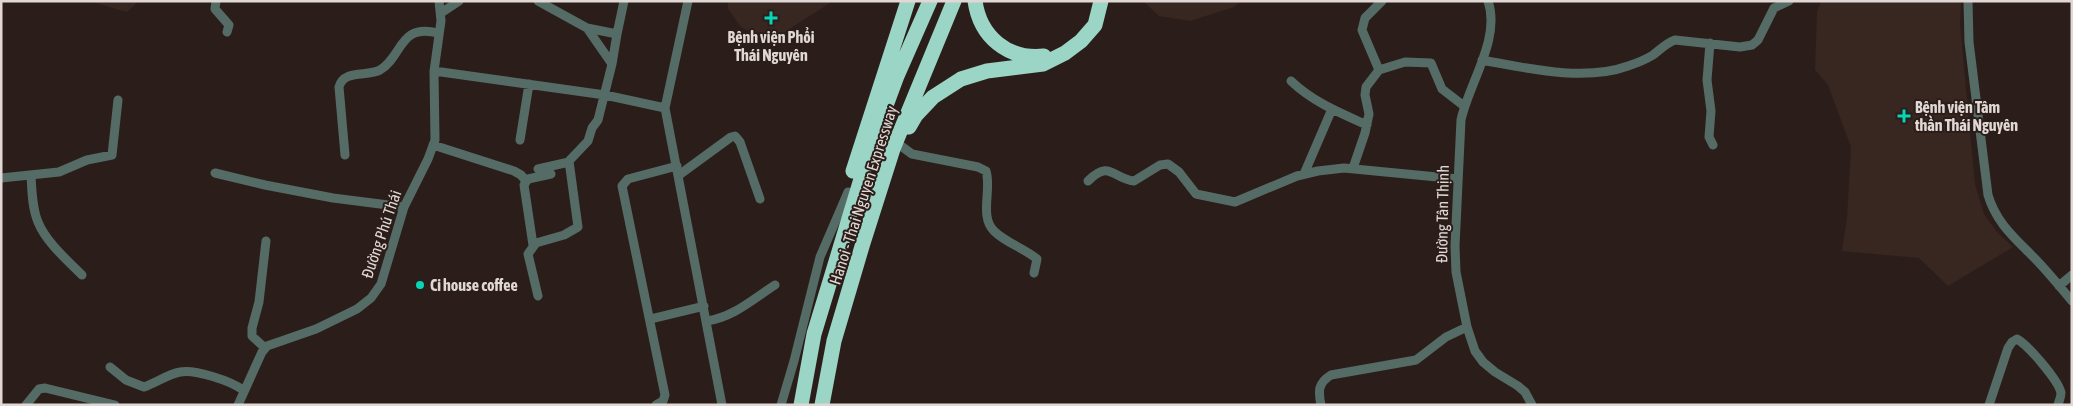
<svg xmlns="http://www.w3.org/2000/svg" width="2073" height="406" font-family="'Asap Condensed',sans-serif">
<rect width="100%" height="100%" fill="#2b1e1a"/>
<!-- built -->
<path fill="#382621" d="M89 1H139L127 12Z
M728 1H833L780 35 759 36 741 27 728 9Z
M1143 1H1242L1234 7 1190 21 1159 16Z
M1821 1H1961L1960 25 1975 184 1984 214 1997 232 2013 247 1948 286 1919 258 1842 251 1847 218 1851 147 1828 85 1815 70 1817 12Z"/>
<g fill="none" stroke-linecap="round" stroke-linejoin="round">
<!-- minor -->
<path stroke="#556c66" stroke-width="9" d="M216 1 215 9 229 25 227 32
M688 1 665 108 722 405
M1488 1C1501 39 1469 83 1461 120L1455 246 1456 272 1467 327 1475 351 1483 362 1495 372 1518 386 1525 392 1532 405
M1968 1 1969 42 1988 195C1997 226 2020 242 2041 265 2052 277 2062 289 2072 301
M441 13 459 1
M587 28 612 64
M617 34 624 1
M1710 43 1707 80 1711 111 1709 137 1713 145
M1482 60C1526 68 1584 82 1628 66 1637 63 1645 60 1653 55 1660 50 1666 43 1675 40L1740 47 1752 45 1758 40 1774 8 1789 1
M1379 70 1405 62 1431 63 1442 89 1464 106
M434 71 605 95 665 108
M1291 81C1313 102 1340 113 1367 125
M520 140 529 84
M433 145 514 171 521 175 526 181
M901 146 912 154 978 167 986 171C992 189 979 216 994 231 1006 243 1024 248 1037 259L1034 273
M345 155 339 87C344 69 367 77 380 70 403 56 399 23 438 33
M1353 168 1365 133 1369 114 1365 95 1366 87 1379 70 1362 30 1365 18 1382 1
M538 169 569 162
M215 173 265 185 333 198 404 207
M1304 174 1332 109
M679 175 731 137 735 136 740 142 760 199
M31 176C32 191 32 208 38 222 46 242 67 260 82 275
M1 178 59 172 87 160 112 155 118 100
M1088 181C1110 159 1113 179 1134 181L1160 165 1168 164 1179 172 1196 194 1235 202 1297 176 1318 171 1344 168 1458 179
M533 245 524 185 528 179 551 174
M2059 286 2072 275
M538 296 528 254 536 243 564 235 578 227 569 161 588 141 592 128 598 120 612 64 617 34 587 28 538 1
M650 319 704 306
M707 321C734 317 753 299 775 285
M265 348 252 336V328L259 302 266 241
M110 367 126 380 144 387C156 383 168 374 180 372 195 369 231 381 243 390
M26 405 39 389 45 388 115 405
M238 405 262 352 267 346 316 329 357 309 371 298 381 284 404 207 428 159 435 140 434 71 441 21 439 1
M656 405 663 401 665 395 622 186 628 179 677 166
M781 405 794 361 820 257 848 192
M1321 405C1318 391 1318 383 1331 375L1416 360 1446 337 1467 327
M1989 405 2008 348 2012 342 2017 339C2028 345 2059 381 2061 393 2061 397 2059 401 2058 405"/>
<!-- motorway -->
<path stroke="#9ad5c6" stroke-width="15" d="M975 1C980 37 1008 60 1044 56
M909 127 916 115 933 97 961 79 987 71 1043 64 1065 53 1081 41 1095 25 1101 1
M853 171 908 1
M801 405 814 334 871 146 897 76 930 1
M822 405 834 341 863 243 893 149 954 1"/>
</g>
<!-- markers -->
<g fill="#07d5b6" stroke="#2b1e1a" stroke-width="2">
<path d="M768.5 10.5h5v5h5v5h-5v5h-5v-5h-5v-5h5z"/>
<path d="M1901.5 108.5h5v5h5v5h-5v5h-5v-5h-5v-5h5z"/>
<circle cx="420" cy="285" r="5"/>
</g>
<g text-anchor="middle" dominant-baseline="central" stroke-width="4" stroke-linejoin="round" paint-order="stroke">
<!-- poi labels -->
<g font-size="16" font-weight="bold" fill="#e1d8d5" stroke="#2b1e1a" text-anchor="start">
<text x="771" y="37" text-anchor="middle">Bệnh viện Phổi<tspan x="771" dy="18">Thái Nguyên</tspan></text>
<text x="1915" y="107">Bệnh viện Tâm<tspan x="1915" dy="18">thần Thái Nguyên</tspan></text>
<text x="430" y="285">Ci house coffee</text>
</g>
<!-- street labels -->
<g font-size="16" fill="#e1d8d5" stroke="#2b1e1a">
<text transform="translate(863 195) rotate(-72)">Hanoi - Thai Nguyen Expressway</text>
<text transform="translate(1442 214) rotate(-89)">Đường Tân Thịnh</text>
<text transform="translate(381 234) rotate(-71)">Đường Phú Thái</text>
</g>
</g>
<!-- border -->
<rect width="2073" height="406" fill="none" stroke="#e1d8d5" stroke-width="5"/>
</svg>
